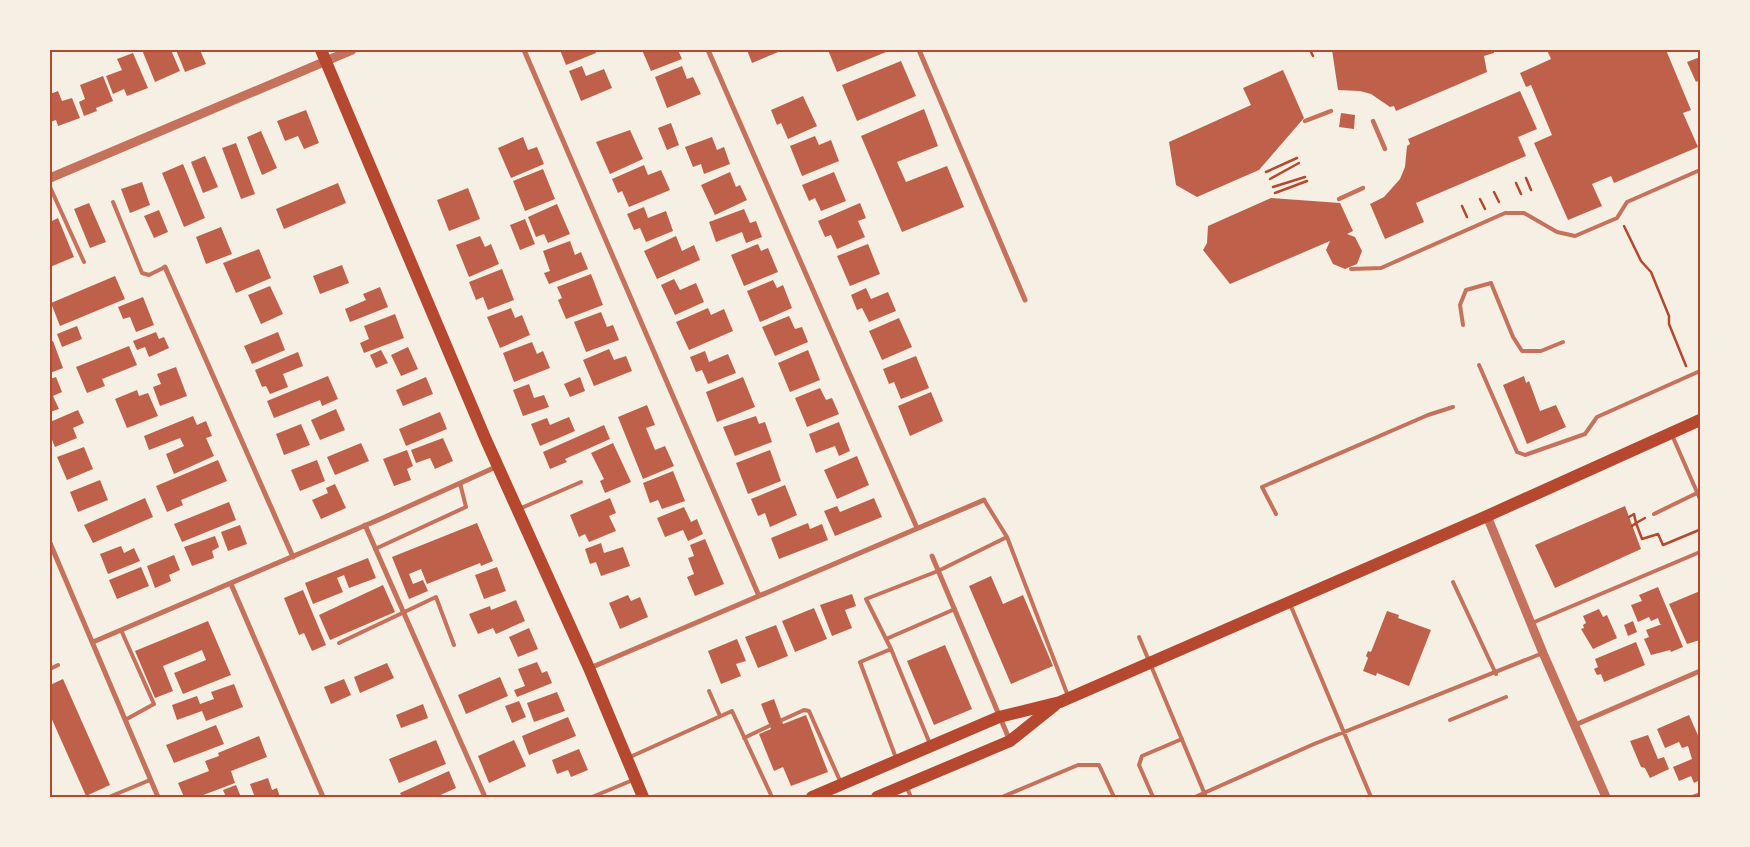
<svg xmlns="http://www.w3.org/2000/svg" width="1750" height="847" font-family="Karla,sans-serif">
<rect width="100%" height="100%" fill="#f6efe4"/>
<!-- building -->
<path fill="#bf614a" d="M142 50H171L180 71 155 82Z
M176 50H200L206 64 185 72Z
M560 50H595L596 53 566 65Z
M642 50H678L682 59 651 71Z
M747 50H783L752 63Z
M828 50H891L837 72Z
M1332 50H1494V53L1484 56 1487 72 1396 111 1394 106 1390 107 1371 94 1360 91 1338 90Z
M1547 50H1666L1691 110 1683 113 1698 147 1614 183 1611 176 1592 184 1602 206 1568 220 1534 143 1552 135 1531 85 1526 87 1520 73 1551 59Z
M133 53 148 88 127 96 124 89 113 94 106 76 122 70 117 59Z
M1700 57V85L1698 81 1696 82 1687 62Z
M901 61 916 96 857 121 842 85Z
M582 66 586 76 604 69 612 88 581 101 569 71Z
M682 66 687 79 693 77 701 94 667 108 655 77Z
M1283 70 1304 118 1259 170 1197 197 1176 185 1169 142 1251 105 1243 88Z
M103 76 113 101 96 108 97 111 84 116 79 102 85 99 80 85Z
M58 91 62 101 72 98 80 118 58 126 56 120 50 122V94Z
M1520 91 1537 129 1518 137 1526 156 1416 203 1424 222 1385 239 1370 204 1384 197 1400 179 1405 167 1407 146 1410 144 1408 139Z
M803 96 817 126 788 139 781 123 777 125 771 110Z
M924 109 938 146 897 162 906 182 947 166 964 207 902 232 861 136Z
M306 110 319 143 304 149 298 136 285 141 277 121Z
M1341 113 1355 115 1354 129 1339 127Z
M671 123 679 145 667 150 658 128Z
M630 130 643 159 610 174 596 142Z
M261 131 277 168 262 175 247 137Z
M815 136 819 145 831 140 839 161 802 176 790 146Z
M523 137 528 150 537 147 544 164 511 178 498 148Z
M712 137 717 150 724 147 730 164 704 174 701 164 693 167 685 147Z
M236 143 255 194 241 199 222 148Z
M205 156 218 187 203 193 191 162Z
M183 164 205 218 184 227 162 173Z
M644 165 648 175 661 170 670 190 629 207 622 191 618 193 612 179Z
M543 169 555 199 525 211 513 181Z
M730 172 736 187 740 185 747 200 715 215 701 185Z
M834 172 846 201 821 211 815 198 809 201 802 185Z
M142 182 150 205 130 213 121 189Z
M338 183 346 203 284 229 276 209Z
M468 188 480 219 449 231 437 200Z
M1271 198 1340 203 1353 231 1347 234 1355 237 1362 251 1357 264 1345 269 1333 264 1326 250 1330 241 1230 284 1203 250 1207 243 1208 226Z
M89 203 106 242 90 248 74 209Z
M860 203 866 218 858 221 865 237 837 249 831 235 825 237 818 221Z
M557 204 570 234 548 243 544 234 536 237 528 217Z
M644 207 648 218 666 211 673 231 646 242 640 228 634 230 627 214Z
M744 209 750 223 756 221 762 237 746 243 742 232 716 242 709 222Z
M159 210 168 232 154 238 144 216Z
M58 218 74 257 50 267V222Z
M525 219 535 244 520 250 510 225Z
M221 227 232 254 206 264 196 237Z
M480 236 485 247 491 244 499 264 469 277 456 245Z
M676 236 682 251 694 245 700 260 657 279 644 251Z
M570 241 575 255 581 252 588 269 549 284 544 273 550 271 543 251Z
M758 244 761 251 768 248 778 272 744 286 731 255Z
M868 244 880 274 850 286 837 256Z
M259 249 271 278 236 293 223 263Z
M342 265 349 283 320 294 313 276Z
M502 269 514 300 488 310 483 297 476 300 469 282Z
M591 274 603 305 566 319 558 300 562 298 557 287Z
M115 276 125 299 60 326 51 303Z
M674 279 680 290 696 283 704 302 675 315 661 285Z
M773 280 777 288 783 285 792 308 760 322 747 291Z
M270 286 283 314 261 324 248 295Z
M380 287 388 307 350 322 345 309 366 300 363 294Z
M866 288 871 299 888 292 896 311 869 322 862 308 857 310 851 295Z
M143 297 154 325 136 332 130 317 123 319 118 307Z
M511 308 515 318 522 315 530 335 500 348 487 317Z
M708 308 711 315 724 309 733 331 689 350 676 322Z
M601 312 607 327 613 325 619 340 586 352 574 322Z
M395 314 404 338 364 353 360 343 369 339 364 326Z
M789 316 795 329 802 327 808 342 775 356 762 327Z
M899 318 912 347 882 360 869 331Z
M77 326 82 339 62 347 57 334Z
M156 332 159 339 164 337 169 348 149 357 145 347 137 350 133 341Z
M278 332 285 350 252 364 244 346Z
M53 341 63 368 50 373V342Z
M532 342 537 354 543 351 550 368 514 382 503 353Z
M129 346 137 365 102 379 105 386 87 393 76 367Z
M408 347 418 369 401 376 391 355Z
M609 349 614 360 626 356 632 371 594 386 583 360Z
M381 350 388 363 376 368 370 355Z
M808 350 820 380 790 392 778 363Z
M705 351 709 362 728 354 736 373 708 384 702 370 696 372 690 357Z
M298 352 303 366 283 374 288 387 270 394 266 386 262 387 255 370Z
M916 356 929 388 901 399 894 382 889 384 883 369Z
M176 367 187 396 160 406 153 387 161 384 157 374Z
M328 376 338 399 322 406 320 400 274 418 267 401Z
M1524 376 1526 383 1529 381 1540 411 1556 405 1566 427 1527 444 1503 385Z
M56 377 62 392 53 396 59 409 50 412V379Z
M426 377 433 394 403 406 396 390Z
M580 377 585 391 570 397 564 384Z
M743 377 755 407 717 422 706 392Z
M529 384 534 398 544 395 549 407 523 416 513 390Z
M820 388 826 400 832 398 839 414 807 427 795 398Z
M137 390 139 396 148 393 158 416 127 428 115 399Z
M931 392 943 421 910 436 898 406Z
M647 405 655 425 646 428 655 450 665 446 674 466 643 479 618 417Z
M336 409 345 430 320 440 311 420Z
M78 410 84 423 73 428 77 438 55 447 50 435V422Z
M440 412 447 429 406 446 399 429Z
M193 416 197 425 206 421 212 436 206 438 214 456 174 474 166 454 184 446 180 438 149 450 144 436Z
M756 416 759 424 765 422 772 442 735 456 723 427Z
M569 417 575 431 540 446 531 424 547 418 550 425Z
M839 422 850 451 839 456 835 446 816 453 809 434Z
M301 424 310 445 284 455 276 434Z
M604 425 610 439 565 459 567 462 550 469 543 452Z
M443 438 453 461 435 469 430 458 416 463 411 450Z
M361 443 369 461 335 475 327 457Z
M613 443 631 482 605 493 600 481 604 479 591 453Z
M84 447 93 469 67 480 57 457Z
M407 450 413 466 407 469 411 480 394 486 383 459Z
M770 450 781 481 748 494 736 463Z
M857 456 869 485 837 499 824 470Z
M218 460 227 481 181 500 183 505 167 512 156 486Z
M317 460 325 481 300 491 291 470Z
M673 471 685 501 662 509 658 500 650 503 643 483Z
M100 480 108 500 78 512 70 492Z
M335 484 346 508 321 519 312 500 328 493 326 488Z
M785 485 797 515 770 527 765 513 758 516 751 499Z
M145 498 153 517 93 543 84 525Z
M610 498 616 513 609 516 616 531 589 542 585 534 579 537 570 515Z
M874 498 882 517 835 536 824 511 837 506 840 512Z
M229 502 236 520 182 542 174 524Z
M1625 506 1641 549 1555 588 1535 545Z
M684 507 691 522 697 519 703 534 688 541 683 530 665 537 657 518Z
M477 523 493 561 481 566 480 563 427 584 421 569 409 574 413 584 423 580 428 591 409 599 392 557Z
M808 523 810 529 822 524 828 540 779 559 771 538Z
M240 525 247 544 228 551 221 532Z
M215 536 219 547 212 551 214 558 192 566 184 547Z
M705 539 724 584 695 596 687 577 694 574 688 558 694 556 690 545Z
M601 543 604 553 623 547 630 566 601 576 596 562 590 564 585 549Z
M121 546 124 553 134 548 140 561 108 574 100 554Z
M174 555 180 570 169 575 171 581 155 588 147 566Z
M368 558 376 578 349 588 344 575 337 578 343 592 313 604 305 583Z
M141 567 149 586 117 599 109 580Z
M497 567 506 591 484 599 475 575Z
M991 576 1003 604 1023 595 1053 666 1011 684 969 586Z
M383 585 395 612 330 640 319 615Z
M1658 587 1683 647 1671 652 1670 650 1651 655 1644 639 1649 637 1646 630 1662 624H1660L1658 618 1651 621 1649 617 1638 622 1631 605 1642 601 1639 595Z
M303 590 326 645 312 651 304 633 299 635 284 598Z
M1700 591V640L1687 644 1669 604Z
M852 594 856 606 845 610 852 628 832 636 820 605Z
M628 595 631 601 640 597 648 617 620 629 609 603Z
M516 600 525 621 496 634 493 628 478 634 469 614 490 606 491 610Z
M814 608 827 639 795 652 782 621Z
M1599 609 1603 617 1607 615 1617 638 1593 649 1581 629 1584 628 1583 625 1586 623 1583 616Z
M1387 611 1399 615 1398 618 1431 630 1409 686 1377 673 1376 676 1363 671 1368 658 1366 656 1368 651 1371 652Z
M208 621 231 675 183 694 174 673 206 660 202 650 163 666 173 691 155 698 135 651Z
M1633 621 1637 632 1628 636 1624 625Z
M776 625 788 656 758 668 745 637Z
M529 628 538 649 518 657 509 637Z
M737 639 746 661 736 664 741 676 721 684 708 651Z
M1636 642 1645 665 1604 682 1601 674 1597 675 1594 669 1598 667 1595 659Z
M945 645 972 709 934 725 907 661Z
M537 662 542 673 547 671 552 683 517 697 514 690 525 686 518 669Z
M387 663 394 678 360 693 354 677Z
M500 677 508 696 466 714 458 695Z
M63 679 110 785 86 796 50 715V685Z
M344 679 351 695 331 704 324 687Z
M234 684 243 707 206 721 202 711 177 720 172 705 197 696 200 704 214 699 211 692Z
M557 692 565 711 534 722 527 703Z
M774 699 783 724 806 715 828 772 791 786 783 767 774 771 759 734 771 729 761 704Z
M519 701 526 717 512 723 505 706Z
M423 704 428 718 401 728 396 715Z
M1689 715 1700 740V780L1694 783 1691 776 1679 781 1673 767 1692 759 1688 746 1682 748 1679 742 1665 748 1657 729Z
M568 717 576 736 529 755 522 736Z
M216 725 224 744 174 763 166 745Z
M1648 735 1658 759 1664 757 1669 769 1650 778 1645 768 1641 767 1630 741Z
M259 736 267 757 231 771 235 783 198 797H184L178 783 209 771 205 761 219 756 218 753Z
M436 740 446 764 399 783 389 759Z
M514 740 526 766 489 783 478 756Z
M579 749 588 770 571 777 568 770 557 774 552 760Z
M449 771 456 788 436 797H402L400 793Z
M268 778 272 790 277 788 280 797H250L254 795 250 784Z
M236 785 241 797H226L223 790Z"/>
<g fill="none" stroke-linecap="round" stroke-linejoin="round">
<!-- path -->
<path stroke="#b5482f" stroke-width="2.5" d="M1310 50 1313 56
M1266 172 1297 158
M1526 178 1531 190
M1270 179 1299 163
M1516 183 1521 194
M1273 187 1305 177
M1494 192 1499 202
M1275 193 1307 181
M1480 199 1485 209
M1462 206 1467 217
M1624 226 1641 261 1651 272 1669 316V324L1686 366
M1629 517 1634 514 1636 523
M1636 523 1645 518
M1632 526 1636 523 1642 539 1658 534 1663 545 1699 530"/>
<!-- service -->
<path stroke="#c5725c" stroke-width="4" d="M50 187 84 262
M113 202 142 273 149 275 165 267
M1351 269 1381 268 1505 213H1524L1557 232 1575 236 1617 218 1627 202 1700 170
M1463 325 1460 305 1466 290 1491 283 1513 337 1522 351H1541L1563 342
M1479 365 1517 452 1525 455 1585 434 1597 417 1700 371
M1672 435 1700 499
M984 500 1007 537 1068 696
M519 509 581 482
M1276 514 1262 487 1428 415 1453 407
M1654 514 1697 493
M375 549 466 507 460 483
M1453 582 1496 674
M1290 604 1371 797
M1532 623 1700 552
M121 630 154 704 125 720
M1139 637 1206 797
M886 639 955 609
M339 643 436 597 454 645
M891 649 930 744
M50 669 58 665
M709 691 720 716
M782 720 804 710 809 711 841 783
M1450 720 1506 697
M744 738 769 726
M630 757 732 711 772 797
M896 758 860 662 891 649 866 599 938 571 1007 537
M907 788 911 797
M109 797 150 780
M592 797 633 780
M1002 797 1078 765H1099L1114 797
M1153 797 1139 765 1142 756 1182 739
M1195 797 1314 744 1543 653
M1692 797 1700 794"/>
<!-- pedestrian -->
<path stroke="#c5725c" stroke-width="4.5" d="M1305 121 1331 111
M1373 121 1385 149
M1339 199 1363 188"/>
<!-- minor -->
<path stroke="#c5725c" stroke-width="5" d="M524 50 759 596
M708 50 917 528
M919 50 1025 300
M165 267 293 557
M365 525 485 797
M50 543 158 797
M932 556 1010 741
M231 584 323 797
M93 642 385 517 498 466
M590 668 984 500
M1575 725 1700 671"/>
<!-- tertiary -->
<path stroke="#c5725c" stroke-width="9" d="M50 178 352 50
M1487 516 1543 653 1606 797"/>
<!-- primary -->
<path stroke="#b5482f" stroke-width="12" d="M321 50 486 440 589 668 643 797
M812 797 999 717 1060 702 1487 516 1700 420
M877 797 1010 741 1055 705"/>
</g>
<!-- border -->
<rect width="1750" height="847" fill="none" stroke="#f6efe4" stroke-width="102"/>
<rect x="51" y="51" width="1648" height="745" fill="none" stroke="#b5482f" stroke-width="2"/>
</svg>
